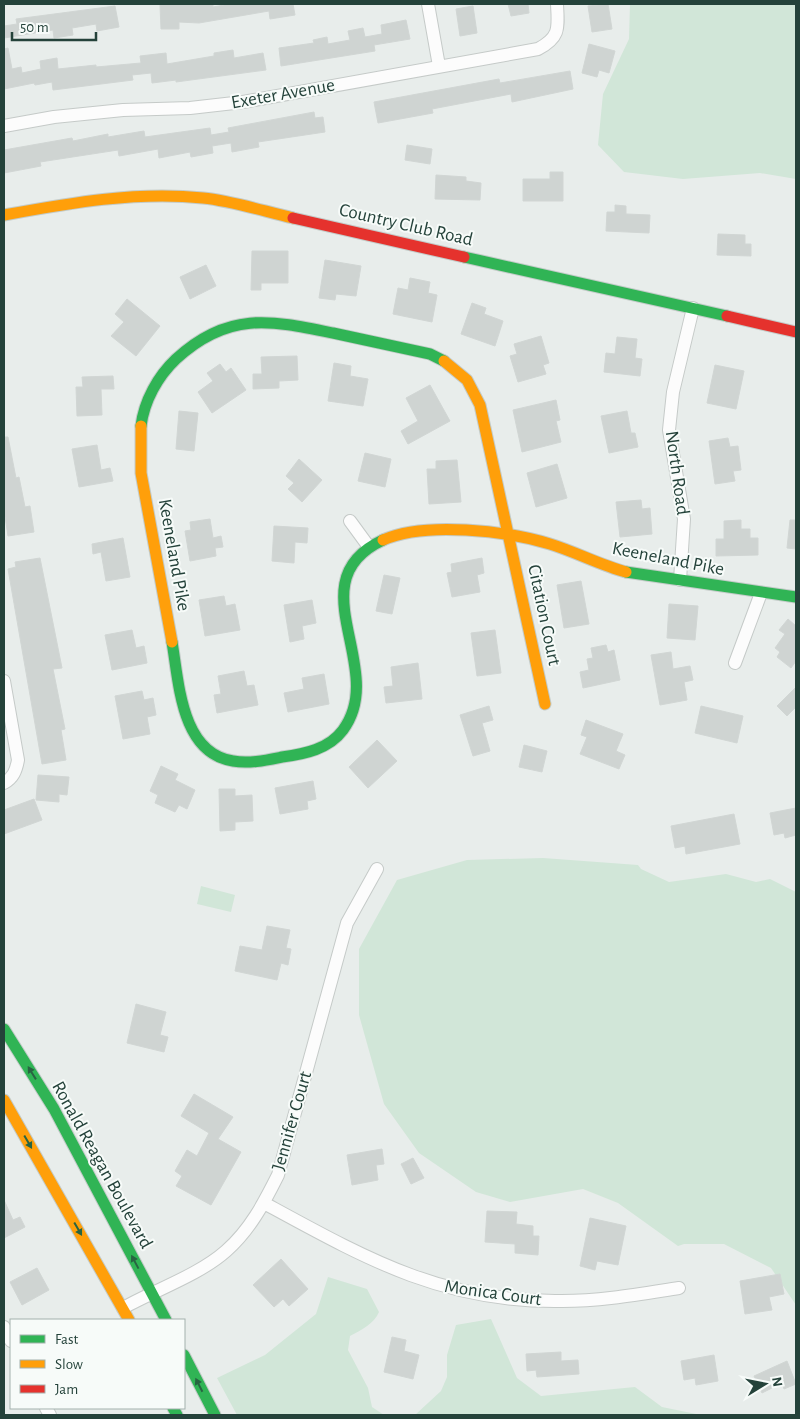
<svg xmlns="http://www.w3.org/2000/svg" width="800" height="1419" font-family="'Alegreya Sans',sans-serif">
<rect width="100%" height="100%" fill="#e8edeb"/>
<!-- green -->
<path fill="#d1e6d8" d="M630 4H796V179L760 173 683 179 624 172 598 145 603 94 629 39Z
M543 858 638 865 641 869 669 882 726 874 756 882 770 879 796 892V1305L771 1268 724 1244H684L678 1246 618 1203 583 1189 510 1202 476 1192 419 1153 384 1104 359 1015V949L397 880 467 860Z
M201 886 235 895 231 912 197 904Z
M328 1277 367 1289 379 1312C374 1324 361 1330 350 1336L348 1350 368 1388 372 1407 384 1415H237L217 1378 265 1355 316 1314Z
M491 1319 517 1378 541 1396 635 1387 662 1407 701 1415H415L441 1391 447 1377V1355L456 1325Z"/>
<!-- building -->
<path fill="#cfd4d2" stroke="#d1d6d4" d="M213 4V7L230 4H293L295 15 270 19 269 11 199 23 179 22V29H161L160 5Z
M508 4H528L529 13 511 16Z
M608 4 612 29 592 32 588 6Z
M115 6 119 27 97 31 96 24 72 28 73 35 54 38 53 30 4 38V26L17 24 16 19Z
M473 6 477 33 460 36 456 9Z
M406 20 410 39 374 45 375 51 281 66 279 48 314 43 313 40 327 37 328 44 350 40 348 31 363 28 365 37 382 34 381 25Z
M589 44 615 51 609 73 599 70 597 77 582 73Z
M8 48 12 69 21 67 22 73 41 69 40 61 57 58 58 69 96 65V67L141 63 140 56 166 53 167 64 214 56V53L233 50 234 58 263 53 266 70 176 82V80L152 83 151 73 132 75 133 80 53 90 52 82 35 85 34 83 4 89V49Z
M570 71 573 89 512 102 511 94 432 109 433 113 378 123 374 102 499 79 500 83Z
M314 112 315 118 323 117 325 132 258 142 259 147 232 152 231 143 212 146 213 153 191 157 190 152 159 158 158 149 119 156 118 150 40 162 41 166 4 173V150L72 138 73 141 108 134V137L144 131 145 137 210 128 211 135 229 132 228 128Z
M407 145 432 149 430 164 405 160Z
M550 172H563V201H523V179H550Z
M436 175 466 177V181L481 183 480 200 435 199Z
M615 205 626 206V214L650 215 649 233 606 231 607 212H615Z
M718 234 745 235V244H751V256L717 255Z
M252 251H288V283H261V290H251Z
M325 260 361 266 356 296 336 294 335 300 319 298Z
M206 265 216 286 190 299 180 277Z
M410 278 430 282 428 293 437 295 432 322 393 314 398 288 408 290Z
M127 299 160 326 136 356 111 336 124 322 115 314Z
M472 303 486 308 484 314 503 321 495 346 461 334Z
M541 336 549 363 543 365 546 374 518 382 510 356 517 354 514 344Z
M617 337 637 339 635 358 642 359 640 376 604 372 606 353 615 354Z
M297 356 298 380 279 381V388L253 389V374H262L261 357Z
M334 363 351 366 350 376 368 379 363 406 328 401Z
M220 364 226 372 231 368 246 390 212 413 198 392 213 381 207 373Z
M715 365 744 371 736 409 707 403Z
M113 376 114 389H101L102 415 77 416 76 387H83L82 377Z
M430 385 450 421 408 444 401 431 418 421 406 398Z
M556 400 560 420 556 421 561 442 522 452 513 410Z
M179 411 198 413 194 451 176 449Z
M627 411 631 433H635L638 447 609 453 601 416Z
M4 437H8L16 478 19 477 25 507 30 506 34 532 8 536 4 510Z
M728 438 730 447 738 446 741 470 733 471 735 481 715 484 709 441Z
M97 445 101 470 110 468 113 481 79 487 72 449Z
M365 453 391 459 385 487 358 481Z
M299 459 322 480 302 502 288 489 294 483 286 476Z
M457 460 461 502 429 504 427 469H436V461Z
M557 464 567 498 536 507 527 473Z
M641 500 642 509 650 508 652 534 620 537 616 502Z
M210 519 213 538 221 536 223 547 215 548 216 556 190 561 185 531 191 530 190 522Z
M741 520V529H750V538H758V555L716 556V539H724V521Z
M790 520H796V549L787 548Z
M274 526 308 528 307 543 295 542 294 563 272 561Z
M123 538 130 577 106 581 101 552 93 554 92 544Z
M40 558 62 668 53 669 65 729 61 730 66 760 42 764 8 569 16 567 15 562Z
M482 558 484 573 477 575 480 592 452 597 447 573 452 572 451 564Z
M384 575 400 578 392 614 376 611Z
M581 581 589 624 564 628 557 585Z
M224 596 226 606 235 604 240 630 205 636 199 600Z
M312 600 316 623 302 626 304 639 290 642 284 605Z
M669 604 698 606 695 640 667 638Z
M788 619 796 626V661L791 668 777 657 780 652 775 648 785 634 779 630Z
M132 630 136 648 144 646 147 663 112 670 105 635Z
M495 630 501 673 477 676 471 633Z
M606 645 608 652 614 650 620 680 583 688 580 672 589 670 587 659 593 658 591 648Z
M671 652 673 669 690 666 693 680 684 682 687 700 660 705 651 655Z
M418 663 422 699 386 703 384 687 393 686 391 667Z
M244 671 247 686 254 685 258 705 217 713 214 695 221 694 218 676Z
M324 674 329 704 288 712 284 693 304 689 302 678Z
M796 687V707L787 716 777 706Z
M142 691 144 700 153 698 156 715 147 717 150 734 123 739 115 696Z
M489 706 493 720 482 723 490 751 473 756 460 715Z
M701 706 743 716 737 743 695 733Z
M586 720 623 734 616 751 625 755 619 769 580 754 587 737 581 735Z
M377 740 397 761 368 788 349 767Z
M524 745 547 751 542 772 519 767Z
M161 766 178 774 175 780 195 790 187 809 179 805 175 812 155 803 158 795 150 791Z
M38 775 69 777 67 795 59 794V802L36 800Z
M313 781 316 799 307 801 308 809 280 814 275 788Z
M219 789H235V796L252 795 253 821 235 822V830L220 831Z
M34 799 42 820 4 834V810Z
M796 808V835L785 838 784 833 774 835 770 813Z
M734 814 740 844 686 854 685 846 675 848 671 826Z
M267 926 290 930 286 948 291 949 288 965 281 963 277 980 235 971 240 946 262 950Z
M136 1004 166 1012 160 1035 168 1037 164 1052 127 1043Z
M194 1094 233 1117 218 1139 241 1152 211 1205 176 1186 182 1176 175 1171 187 1150 197 1156 209 1133 181 1116Z
M382 1149 384 1164 376 1165 378 1180 352 1185 347 1155Z
M413 1158 424 1178 411 1184 401 1164Z
M4 1200 13 1220 20 1217 25 1227 4 1238Z
M487 1211 517 1212 516 1224 533 1226V1236H539L538 1255 515 1253V1244L485 1242Z
M590 1218 626 1226 618 1265 597 1261 595 1270 580 1266Z
M281 1259 308 1289 289 1306 283 1299 274 1307 253 1285Z
M37 1268 49 1290 22 1305 10 1282Z
M780 1274 784 1294 769 1297 772 1310 745 1314 740 1281Z
M392 1337 406 1340 404 1351 419 1355 413 1379 384 1372Z
M561 1352V1361L578 1360 579 1374 537 1377 536 1370 527 1371 526 1354Z
M714 1355 718 1381 696 1385 695 1378 684 1380 681 1361Z
M787 1361 796 1384 784 1389 782 1383 762 1393 754 1376Z"/>
<g fill="none" stroke-linecap="round" stroke-linejoin="round">
<!-- street casing -->
<g stroke="#c5cac8" stroke-width="14">
<path id="street" d="M428 4 439 66
M4 126 54 117 123 110 190 108 243 102 538 49C561 37 558 27 557 4
M350 521 369 547
M680 580 684 519 669 430 673 392 693 308
M735 663 761 593
M4 681 18 760C16 771 13 778 4 783
M264 1203C365 1258 443 1303 562 1301 602 1301 640 1294 679 1288
M123 1308C155 1290 199 1275 226 1251 250 1230 264 1203 278 1175L347 923 377 869
M4 1327 11 1341
M46 1408 50 1415"/>
</g>
<!-- fast casing -->
<g stroke="#c3cbc8" stroke-width="13">
<path id="fast" d="M464 257 727 316
M141 426C144 401 158 376 176 359 228 311 270 320 333 333 365 340 398 347 430 354L444 361
M626 572 796 597
M172 642C179 683 181 753 233 761 249 764 267 760 282 757 305 754 329 749 343 730 389 668 295 581 383 540
M4 1029 54 1109 166 1320
M184 1355 215 1415
M173 1408 177 1415"/>
</g>
<!-- slow casing -->
<g stroke="#c3cbc8" stroke-width="13">
<path id="slow" d="M4 215C70 203 136 191 203 198 233 201 263 211 293 218
M444 361 467 380 480 405 545 704
M141 426V473L172 642
M383 540C425 521 507 531 550 544 576 552 600 565 626 572
M4 1100 129 1320"/>
</g>
<!-- jam casing -->
<g stroke="#c3cbc8" stroke-width="13">
<path id="jam" d="M293 218 464 257
M727 316 796 332"/>
</g>
<!-- street -->
<use href="#street" stroke="#fcfcfc" stroke-width="12"/>
<!-- fast -->
<use href="#fast" stroke="#30b455" stroke-width="11"/>
<!-- slow -->
<use href="#slow" stroke="#ff9f0a" stroke-width="11"/>
<!-- jam -->
<use href="#jam" stroke="#e5322d" stroke-width="11"/>
</g>
<!-- one-way arrows -->
<defs><path id="oneway-solid" d="M-6-.8H1V-3.2L6.5 0L1 3.2V.8H-6Z" transform="scale(1.25)"/></defs>
<g fill="#286442">
<use href="#oneway-solid" transform="translate(32 1073) rotate(-122)"/>
<use href="#oneway-solid" transform="translate(28 1142) rotate(60)"/>
<use href="#oneway-solid" transform="translate(78 1229) rotate(60)"/>
<use href="#oneway-solid" transform="translate(135 1262) rotate(-118)"/>
<use href="#oneway-solid" transform="translate(199 1385) rotate(-117)"/>
</g>
<g text-anchor="middle" dominant-baseline="central" stroke-width="4" stroke-linejoin="round" paint-order="stroke">
<!-- street labels -->
<g font-size="19" fill="#24423a" stroke="#f7fbf9">
<text transform="translate(283 94) rotate(-10)">Exeter Avenue</text>
<text transform="translate(406 225) rotate(13)">Country Club Road</text>
<text transform="translate(677 473) rotate(82)">North Road</text>
<text transform="translate(174 555) rotate(80)">Keeneland Pike</text>
<text transform="translate(668 559) rotate(11)">Keeneland Pike</text>
<text transform="translate(544 615) rotate(78)">Citation Court</text>
<text transform="translate(292 1121) rotate(-74)">Jennifer Court</text>
<text transform="translate(102 1165) rotate(61)">Ronald Reagan Boulevard</text>
<text transform="translate(493 1293) rotate(8)">Monica Court</text>
</g>
</g>
<!-- border -->
<rect width="800" height="1419" fill="none" stroke="#24423a" stroke-width="10"/>
<!-- legend -->
<rect x="10" y="1319" width="175" height="90" fill="#f7fbf9" stroke="#a3b1ad"/>
<rect x="20" y="1335" width="25" height="8" fill="#30b455" stroke="#a3b1ad"/>
<text x="55" y="1344" font-size="15" fill="#24423a">Fast</text>
<rect x="20" y="1360" width="25" height="8" fill="#ff9f0a" stroke="#a3b1ad"/>
<text x="55" y="1369" font-size="15" fill="#24423a">Slow</text>
<rect x="20" y="1385" width="25" height="8" fill="#e5322d" stroke="#a3b1ad"/>
<text x="55" y="1394" font-size="15" fill="#24423a">Jam</text>
<!-- north arrow -->
<g transform="translate(765 1384) rotate(80)" stroke="#f7fbf9" stroke-width="4" paint-order="stroke">
<path d="M0-4L9 19L0 12L-9 19Z" fill="#24423a"/>
<text y="-8" font-size="14" font-weight="bold" text-anchor="middle" fill="#24423a">N</text>
</g>
<!-- scale -->
<path d="M12 32v8h84v-8" fill="none" stroke="#24423a" stroke-width="2.5"/>
<text x="20" y="32" font-size="15" fill="#24423a" stroke="#f7fbf9" stroke-width="4" paint-order="stroke">50 m</text>
</svg>
